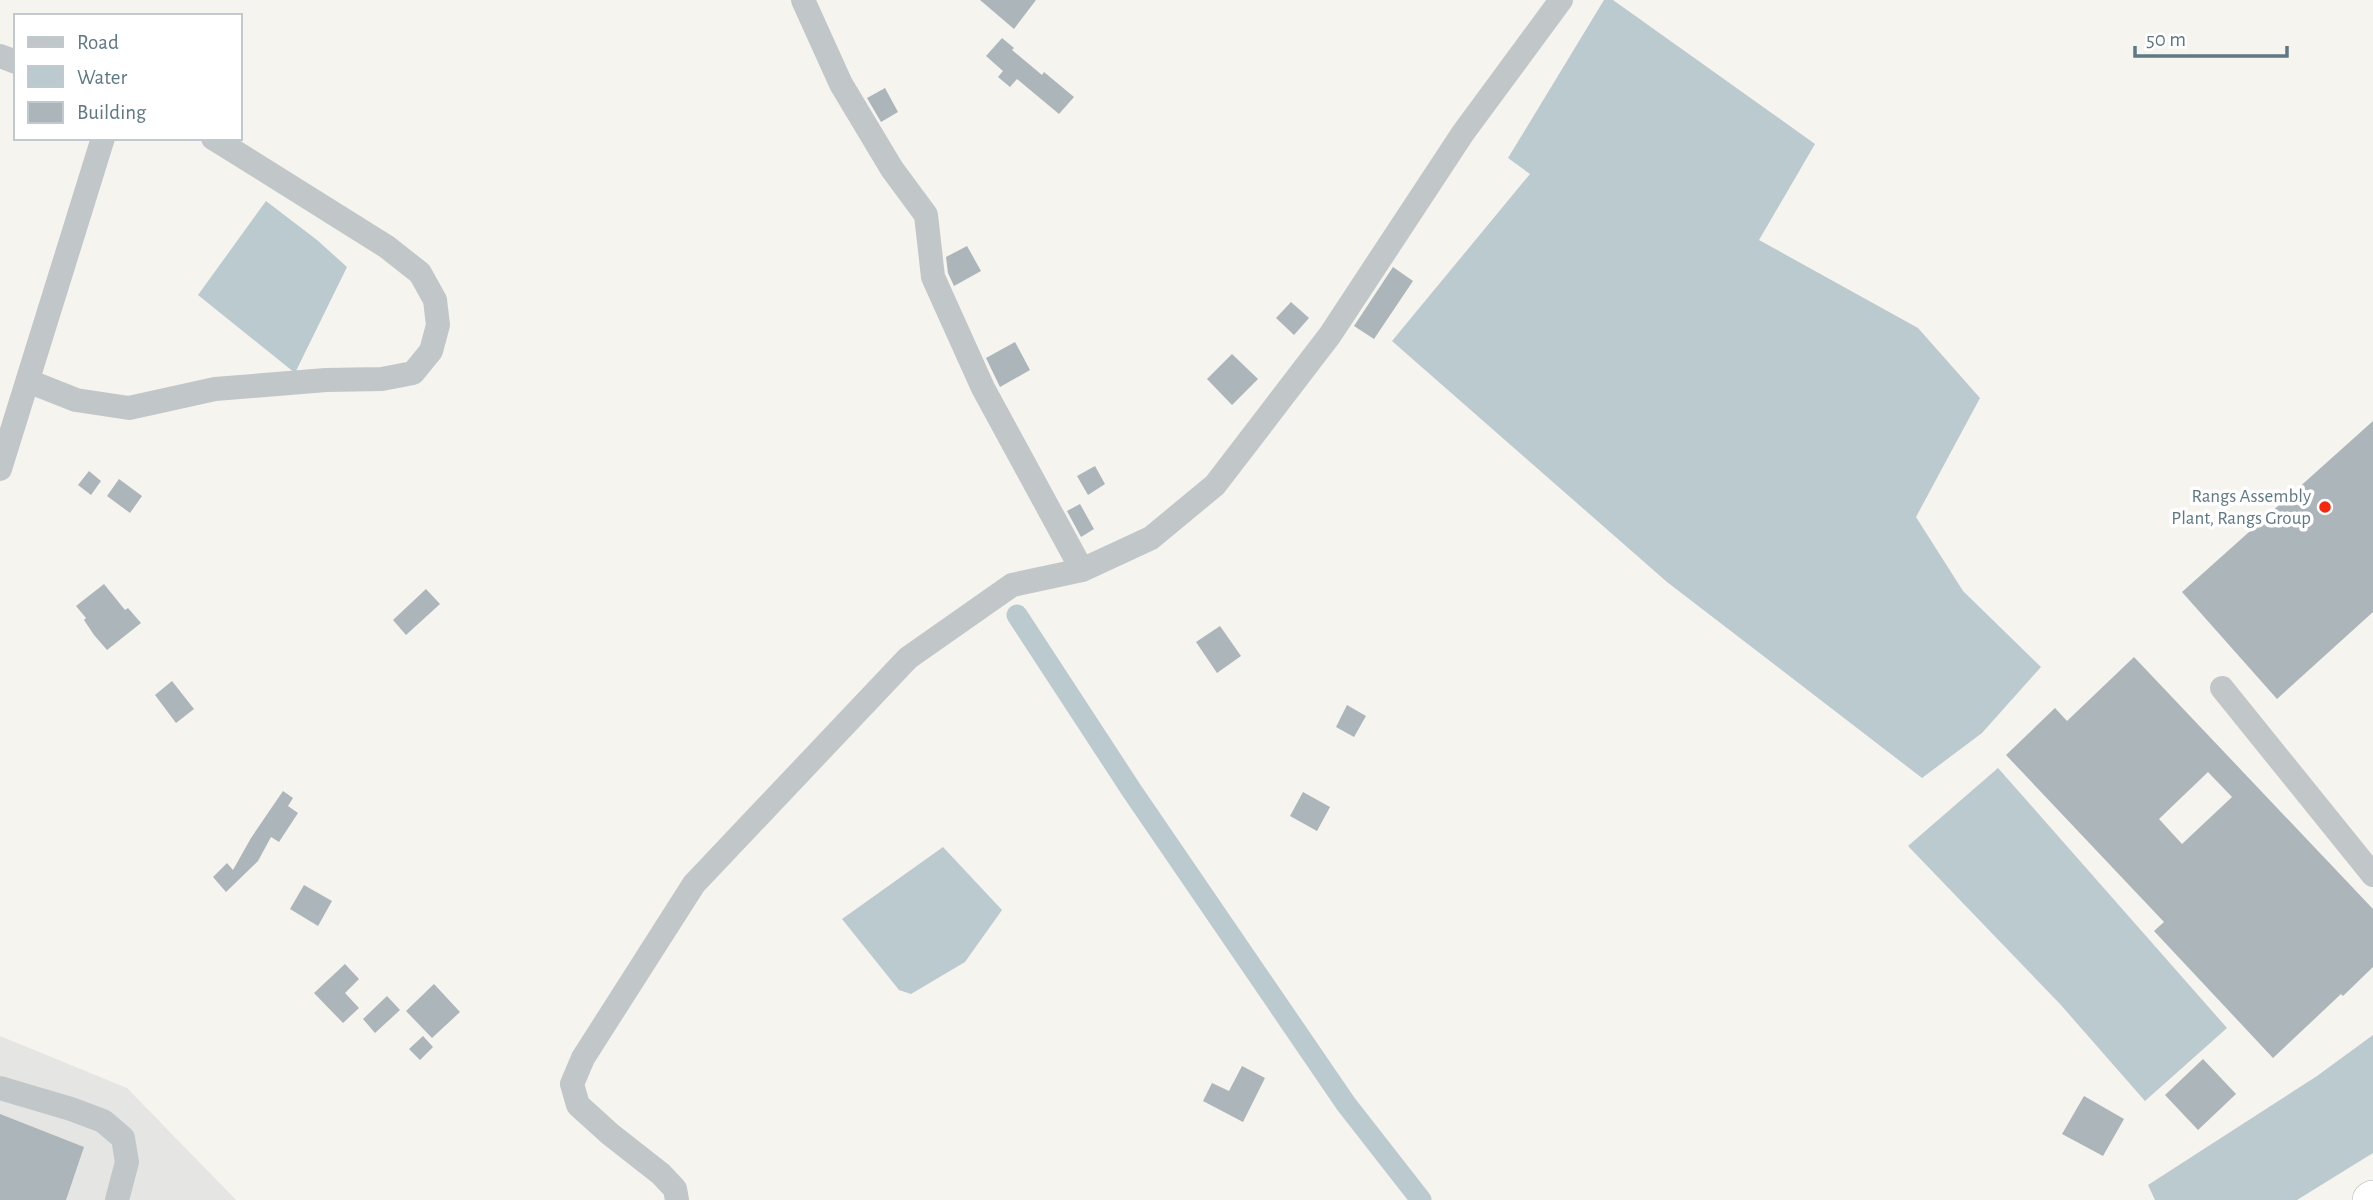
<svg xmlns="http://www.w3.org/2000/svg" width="2373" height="1200" font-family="'Alegreya Sans',sans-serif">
<rect width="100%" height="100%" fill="#f5f4ef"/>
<!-- built -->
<path fill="#e5e5e3" d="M0 1036 127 1088 236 1200H0Z"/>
<!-- water -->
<path fill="#bbcace" d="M1604 0H1613L1815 144 1759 240 1918 328 1980 398 1916 517 1963 591 2041 667 1982 733 1922 778 1667 582 1392 341 1530 174 1508 158Z
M266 201 317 240 347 267 295 373 198 295Z
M1998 768 2227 1028 2145 1101 2060 1004 1908 846Z
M943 847 1002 910 965 962 911 994 899 990 842 919Z
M2373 1035V1153L2297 1200H2155L2148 1185 2317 1076Z"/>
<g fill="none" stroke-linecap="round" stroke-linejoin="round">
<!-- canal -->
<path stroke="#bbcace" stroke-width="21" d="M1017 615 1132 791 1346 1104 1421 1200"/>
</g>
<!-- building -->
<path fill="#acb5b9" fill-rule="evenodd" d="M980 0H1036L1014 29Z
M1002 38 1014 48 1012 50 1042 75 1044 72 1074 97 1059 114 1017 79 1010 87 998 77 1003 71 986 56Z
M885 88 898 112 881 122 867 98Z
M967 246 981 271 954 286 948 273 946 257Z
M1393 267 1413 281 1374 339 1354 326Z
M1291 302 1309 318 1294 335 1276 318Z
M1015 342 1030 370 1000 387 986 358Z
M1232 354 1258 379 1232 405 1207 379Z
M2373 421V612L2277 699 2182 592Z
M1095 466 1105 484 1088 495 1077 476Z
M89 471 101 481 91 495 78 485Z
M119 479 142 496 130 513 107 496Z
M1080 504 1094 529 1081 537 1067 511Z
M104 584 125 610 128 608 141 623 107 650 94 635 84 620 86 618 76 606Z
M426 589 440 604 406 635 393 620Z
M1220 626 1241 656 1217 673 1196 642Z
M2134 657 2373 909V967L2343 996 2341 994 2273 1058 2154 931 2164 922 2006 755 2055 708 2067 721ZM2208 772 2232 797 2182 844 2159 819Z
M172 681 194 709 176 723 155 695Z
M1347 705 1366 716 1354 737 1336 727Z
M283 791 293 798 288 806 298 813 279 842 271 837 258 861 226 892 213 877 227 863 233 870 251 838Z
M1303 792 1330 807 1317 831 1290 816Z
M304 885 332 901 318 926 290 909Z
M345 964 359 979 345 993 359 1008 343 1023 314 993Z
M434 984 460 1012 432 1038 406 1011Z
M387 996 400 1010 375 1033 363 1019Z
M423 1036 433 1047 420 1060 409 1049Z
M2203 1059 2236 1094 2198 1130 2165 1095Z
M1242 1066 1265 1078 1243 1122 1203 1101 1212 1083 1229 1091Z
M2084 1096 2124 1119 2103 1156 2062 1134Z
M0 1114 84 1147 66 1200H0Z"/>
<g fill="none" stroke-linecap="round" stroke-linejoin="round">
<!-- highway casing -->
<g stroke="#b3b8ba" stroke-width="38">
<path id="highway" d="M2371 1200 2373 1199"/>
</g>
<!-- minor -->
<path stroke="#c1c6c9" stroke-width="24" d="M803 0 841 84 892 169 926 215 933 277 983 388 1082 570
M0 56 16 62
M28 381 76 400 129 408 215 389 326 380 382 379 413 373 431 351 438 325 435 300 420 273 387 247 213 138
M0 469 103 138
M2222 688 2373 875
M0 1088 71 1109 103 1121 123 1138 127 1162 117 1200
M677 1200 675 1189 661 1174 610 1134 578 1105 572 1084 583 1058 694 884 908 658 1012 585 1082 570 1151 538 1215 485 1330 335 1463 133 1561 0"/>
<!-- highway -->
<use href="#highway" stroke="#fff" stroke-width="37"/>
</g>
<!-- markers -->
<circle fill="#f6280e" stroke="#fff" stroke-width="2.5" cx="2325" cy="507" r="7"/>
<g text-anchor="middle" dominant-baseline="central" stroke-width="7" stroke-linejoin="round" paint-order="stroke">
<!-- poi labels -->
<g font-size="19" fill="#607884" stroke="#fff" text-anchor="end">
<text x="2311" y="496">Rangs Assembly<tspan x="2311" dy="22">Plant, Rangs Group</tspan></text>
</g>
</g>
<!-- legend -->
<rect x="14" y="14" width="228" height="126" fill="#ffffff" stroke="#bfc9ce" stroke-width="2"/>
<rect x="28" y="37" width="35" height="10" fill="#c1c6c9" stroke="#bfc9ce" stroke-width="2"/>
<text x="77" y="49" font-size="21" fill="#607884">Road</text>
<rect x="28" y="66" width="35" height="21" fill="#bbcace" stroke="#bfc9ce" stroke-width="2"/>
<text x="77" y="84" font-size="21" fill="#607884">Water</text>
<rect x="28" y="102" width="35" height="21" fill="#acb5b9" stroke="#bfc9ce" stroke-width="2"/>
<text x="77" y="119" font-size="21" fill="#607884">Building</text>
<!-- scale -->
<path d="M2135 46v10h152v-10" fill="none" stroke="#607884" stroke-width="3.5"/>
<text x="2146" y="46" font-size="21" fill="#607884" stroke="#ffffff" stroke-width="5" paint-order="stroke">50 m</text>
</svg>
